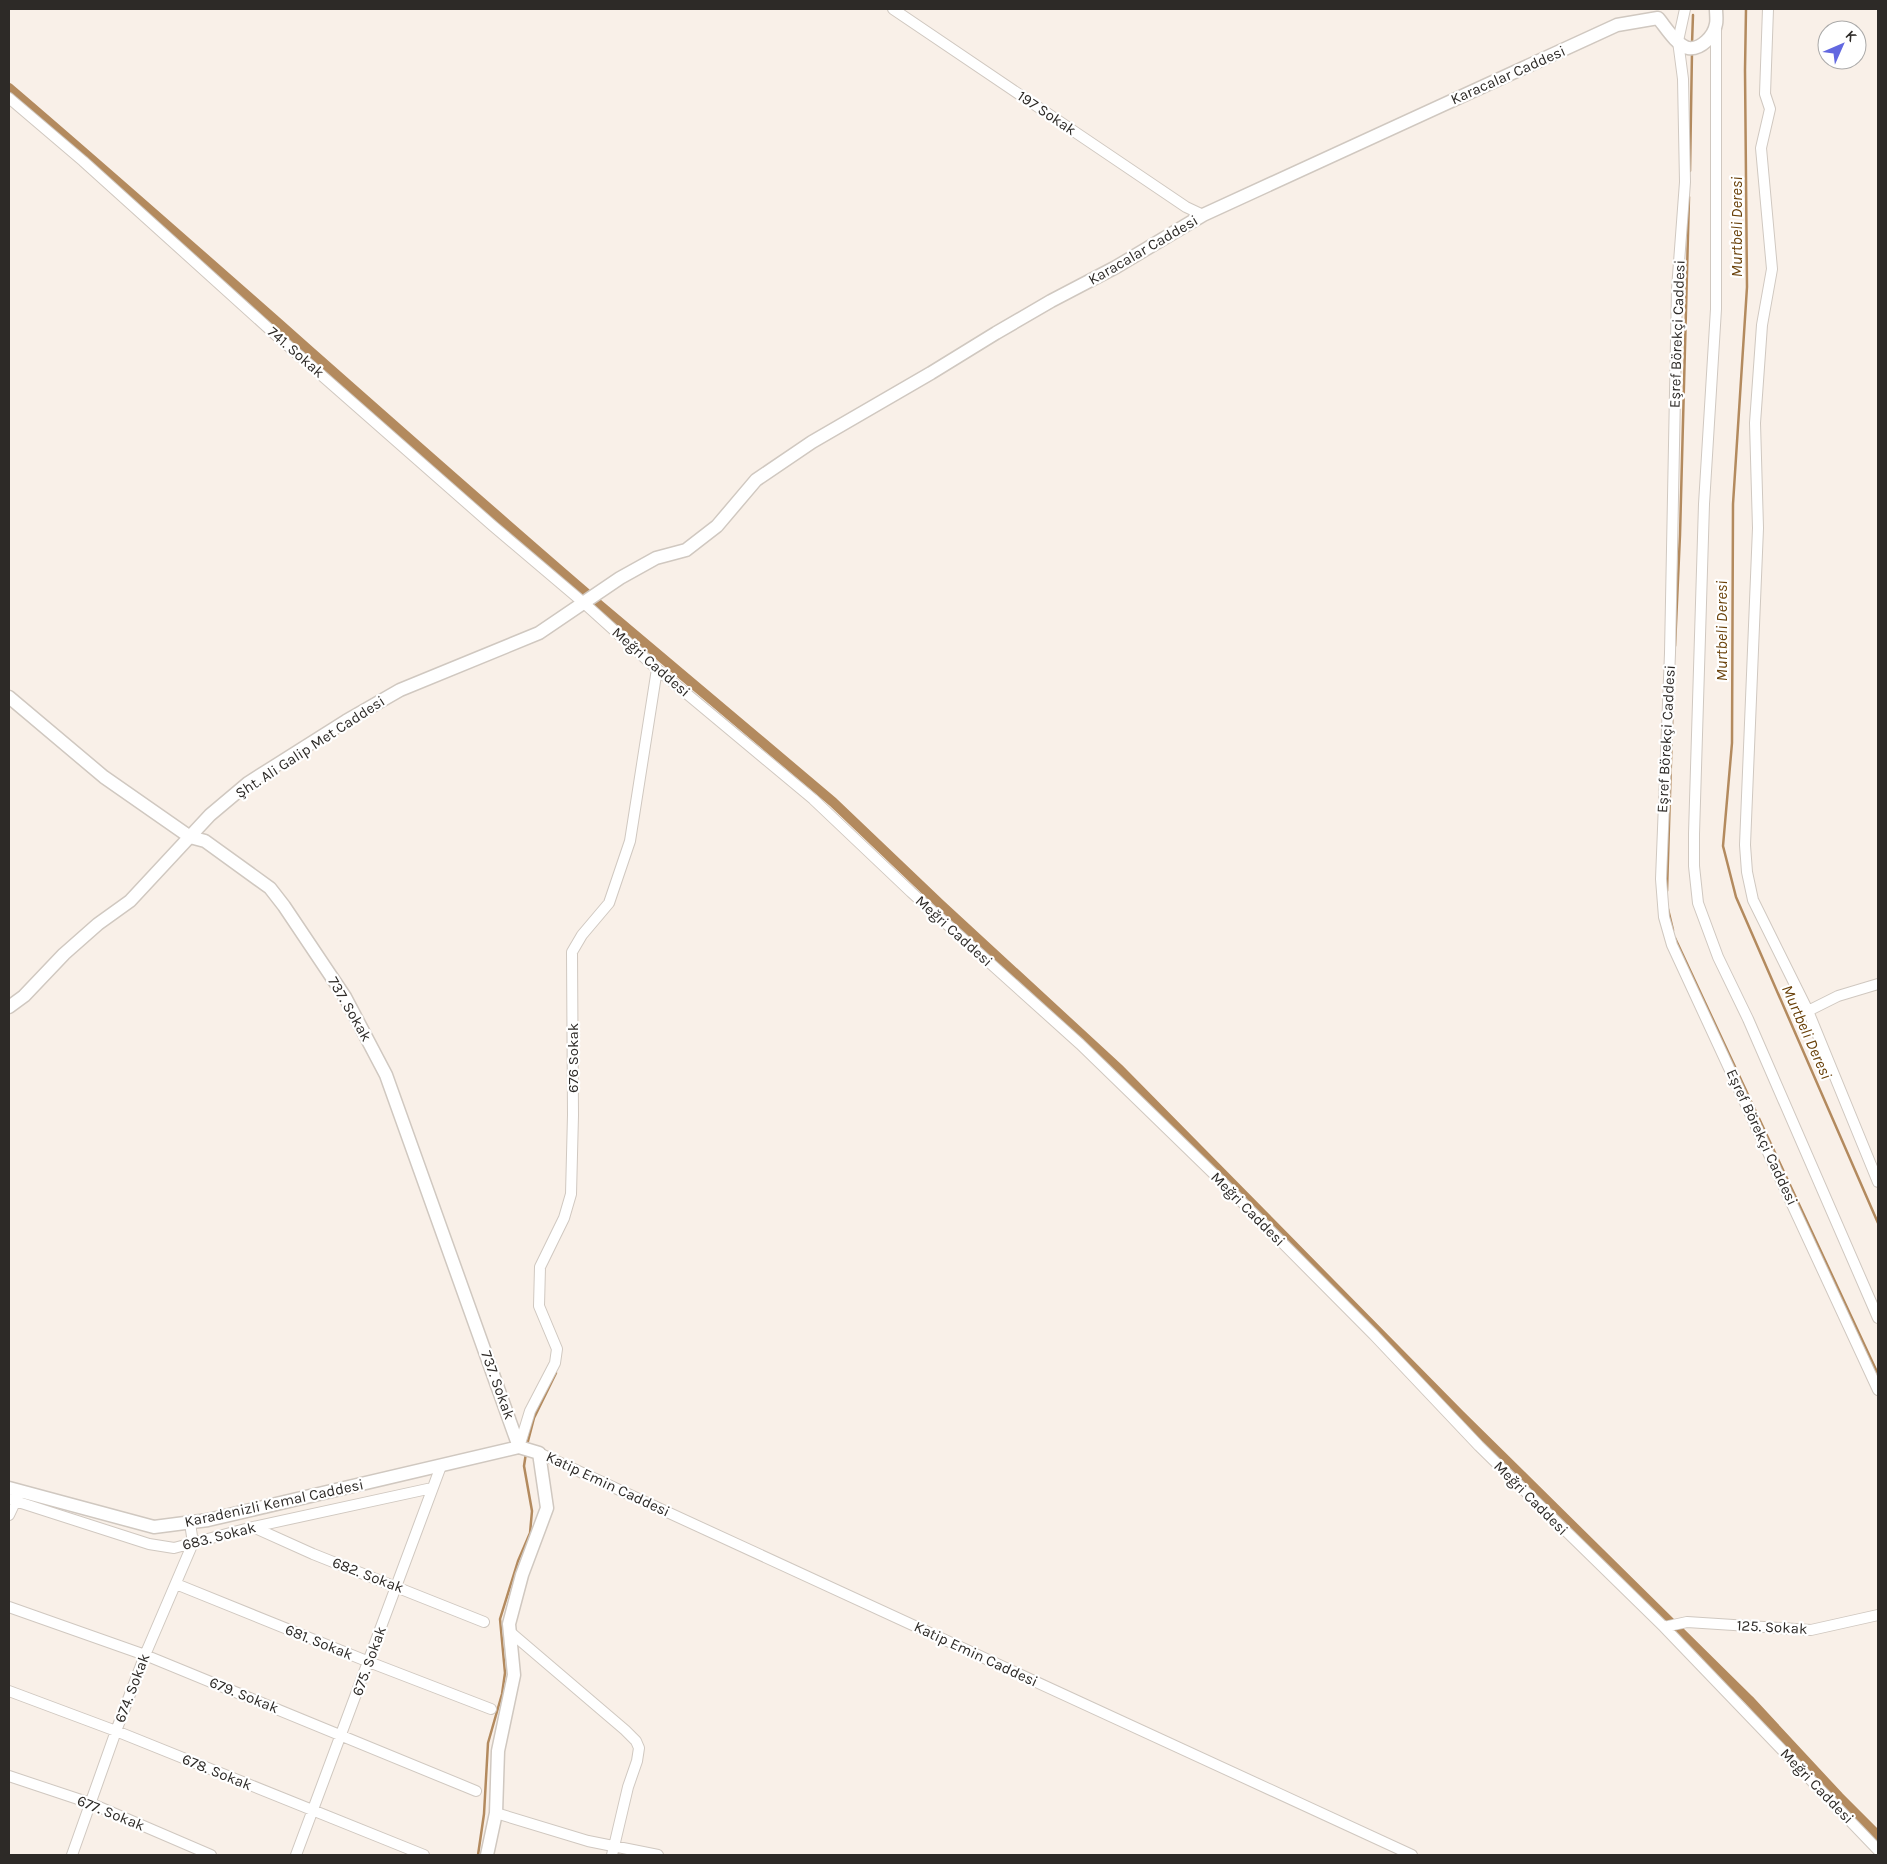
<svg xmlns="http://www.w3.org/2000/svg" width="1887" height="1864" font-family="Karla,sans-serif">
<rect width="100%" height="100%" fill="#f9f0e8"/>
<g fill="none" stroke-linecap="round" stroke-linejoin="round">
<!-- stream -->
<path stroke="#b38a5e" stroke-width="2.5" d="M1746 9 1745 70 1747 287 1733 504 1732 743 1723 846 1736 897 1878 1223
M1692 44 1693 15
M1690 171 1692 52
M1675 646 1680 535 1689 197
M1667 891 1673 696
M1668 909 1673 930
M1675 938 1878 1374
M527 1445 534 1418 556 1373
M478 1855 484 1814 488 1743 502 1694 505 1673 500 1619 518 1561 530 1533 532 1511 524 1466 526 1453"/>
<!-- canal -->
<path stroke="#b38a5e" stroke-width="10" d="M9 88C203 254 392 426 586 593
M597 603 833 802 940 904 1120 1070 1460 1415 1749 1700 1839 1797 1878 1836"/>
<!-- minor casing -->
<g stroke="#d0c8c0" stroke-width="12">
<path id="minor" d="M893 9 1186 207 1203 215
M1685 9 1678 41 1683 79 1685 182 1677 289 1670 653 1661 879 1664 917 1672 945 1878 1390
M1768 9 1765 94 1770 109 1761 148 1772 269 1762 325 1755 423 1758 528 1745 845 1747 872 1753 900 1808 1011 1878 1182
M1716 27V309L1704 504 1694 834V866L1698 903 1718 957 1748 1019 1878 1318
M9 98 83 161 278 337 493 526 585 604 657 669 813 799 911 892 1080 1044 1222 1182 1374 1335 1479 1446 1664 1627 1878 1850
M1808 1011 1838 996 1878 984
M519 1447 530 1411 555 1363 557 1349 539 1306 540 1267 564 1218 571 1194 573 1115 572 952 582 935 609 903 630 841 657 669
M539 1453 1412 1855
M9 1499 149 1544 174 1548 253 1527 432 1488
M9 1515 18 1496
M253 1527 313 1554 484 1622
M176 1584 369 1662 491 1709
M9 1607 145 1655 476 1791
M1664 1627 1687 1622 1811 1630 1878 1615
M509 1631 625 1730 636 1741 639 1748 637 1761 628 1787 612 1855
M9 1691 116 1731 424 1855
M9 1776 90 1803 211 1855
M496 1813 588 1841 658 1855
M72 1855 116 1731 145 1655 193 1543 190 1523
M296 1855 441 1466"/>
</g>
<!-- tertiary casing -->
<g stroke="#d0c8c0" stroke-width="15">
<path id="tertiary" d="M9 697 104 777 190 837 205 841 270 888 284 906 345 997 386 1075 519 1447
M9 1007 24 996 64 954 98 924 130 901 210 815 248 783 346 721 400 690 539 633 620 578 656 558 686 550 717 526 756 480 812 442 931 373 996 333 1051 301 1116 267 1203 215 1617 25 1658 18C1665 26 1676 45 1688 48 1701 50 1714 36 1716 24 1717 20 1716 14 1716 9
M9 1488 154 1527 208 1520 519 1447 539 1453 547 1508 522 1575 509 1624 514 1675 498 1751 496 1813 487 1855"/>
</g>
<!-- minor -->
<use href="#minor" stroke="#fff" stroke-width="10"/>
<!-- tertiary -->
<use href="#tertiary" stroke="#fff" stroke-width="12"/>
</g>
<g text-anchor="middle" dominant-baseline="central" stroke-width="4.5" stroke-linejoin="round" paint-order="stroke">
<!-- street labels -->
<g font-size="15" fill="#2d2a27" stroke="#fff">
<text transform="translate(1508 75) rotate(-24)">Karacalar Caddesi</text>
<text transform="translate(1047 113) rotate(34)">197 Sokak</text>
<text transform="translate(1143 250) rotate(-30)">Karacalar Caddesi</text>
<text transform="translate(1677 334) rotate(-88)">Eşref Börekçi Caddesi</text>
<text transform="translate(296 352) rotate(41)">741. Sokak</text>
<text transform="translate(651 662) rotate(41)">Meğri Caddesi</text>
<text transform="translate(1666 739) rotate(-87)">Eşref Börekçi Caddesi</text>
<text transform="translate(310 747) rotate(-33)">Şht. Ali Galip Met Caddesi</text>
<text transform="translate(954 931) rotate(42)">Meğri Caddesi</text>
<text transform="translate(350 1009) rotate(60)">737. Sokak</text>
<text transform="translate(573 1058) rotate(-90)">676 Sokak</text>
<text transform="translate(1762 1137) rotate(65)">Eşref Börekçi Caddesi</text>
<text transform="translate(1248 1209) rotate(45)">Meğri Caddesi</text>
<text transform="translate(498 1385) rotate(70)">737. Sokak</text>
<text transform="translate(608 1484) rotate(25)">Katip Emin Caddesi</text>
<text transform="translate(1531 1498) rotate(45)">Meğri Caddesi</text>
<text transform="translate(274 1503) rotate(-12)">Karadenizli Kemal Caddesi</text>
<text transform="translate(219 1536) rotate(-14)">683. Sokak</text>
<text transform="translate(368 1575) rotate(21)">682. Sokak</text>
<text transform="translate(1772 1627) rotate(3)">125. Sokak</text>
<text transform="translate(319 1642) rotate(22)">681. Sokak</text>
<text transform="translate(976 1654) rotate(25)">Katip Emin Caddesi</text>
<text transform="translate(369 1661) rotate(-70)">675. Sokak</text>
<text transform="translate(132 1688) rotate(-69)">674. Sokak</text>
<text transform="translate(244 1695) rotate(22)">679. Sokak</text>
<text transform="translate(217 1772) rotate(22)">678. Sokak</text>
<text transform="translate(1817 1786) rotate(46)">Meğri Caddesi</text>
<text transform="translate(111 1813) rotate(22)">677. Sokak</text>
</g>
<!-- water labels -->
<g font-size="16" font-style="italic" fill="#694008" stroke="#fff">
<text transform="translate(1736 227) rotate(-90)">Murtbeli Deresi</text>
<text transform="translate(1721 631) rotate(-90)">Murtbeli Deresi</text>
<text transform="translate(1807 1032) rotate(66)">Murtbeli Deresi</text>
</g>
</g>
<!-- border -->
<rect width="1887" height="1864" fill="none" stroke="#2d2a27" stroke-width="20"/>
<!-- north arrow -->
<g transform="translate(1842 45) rotate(45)"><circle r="24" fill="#ffffff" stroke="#abaaa9"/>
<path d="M0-4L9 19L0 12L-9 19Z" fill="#6268e0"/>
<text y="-8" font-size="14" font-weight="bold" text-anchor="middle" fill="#2d2a27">K</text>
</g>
</svg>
